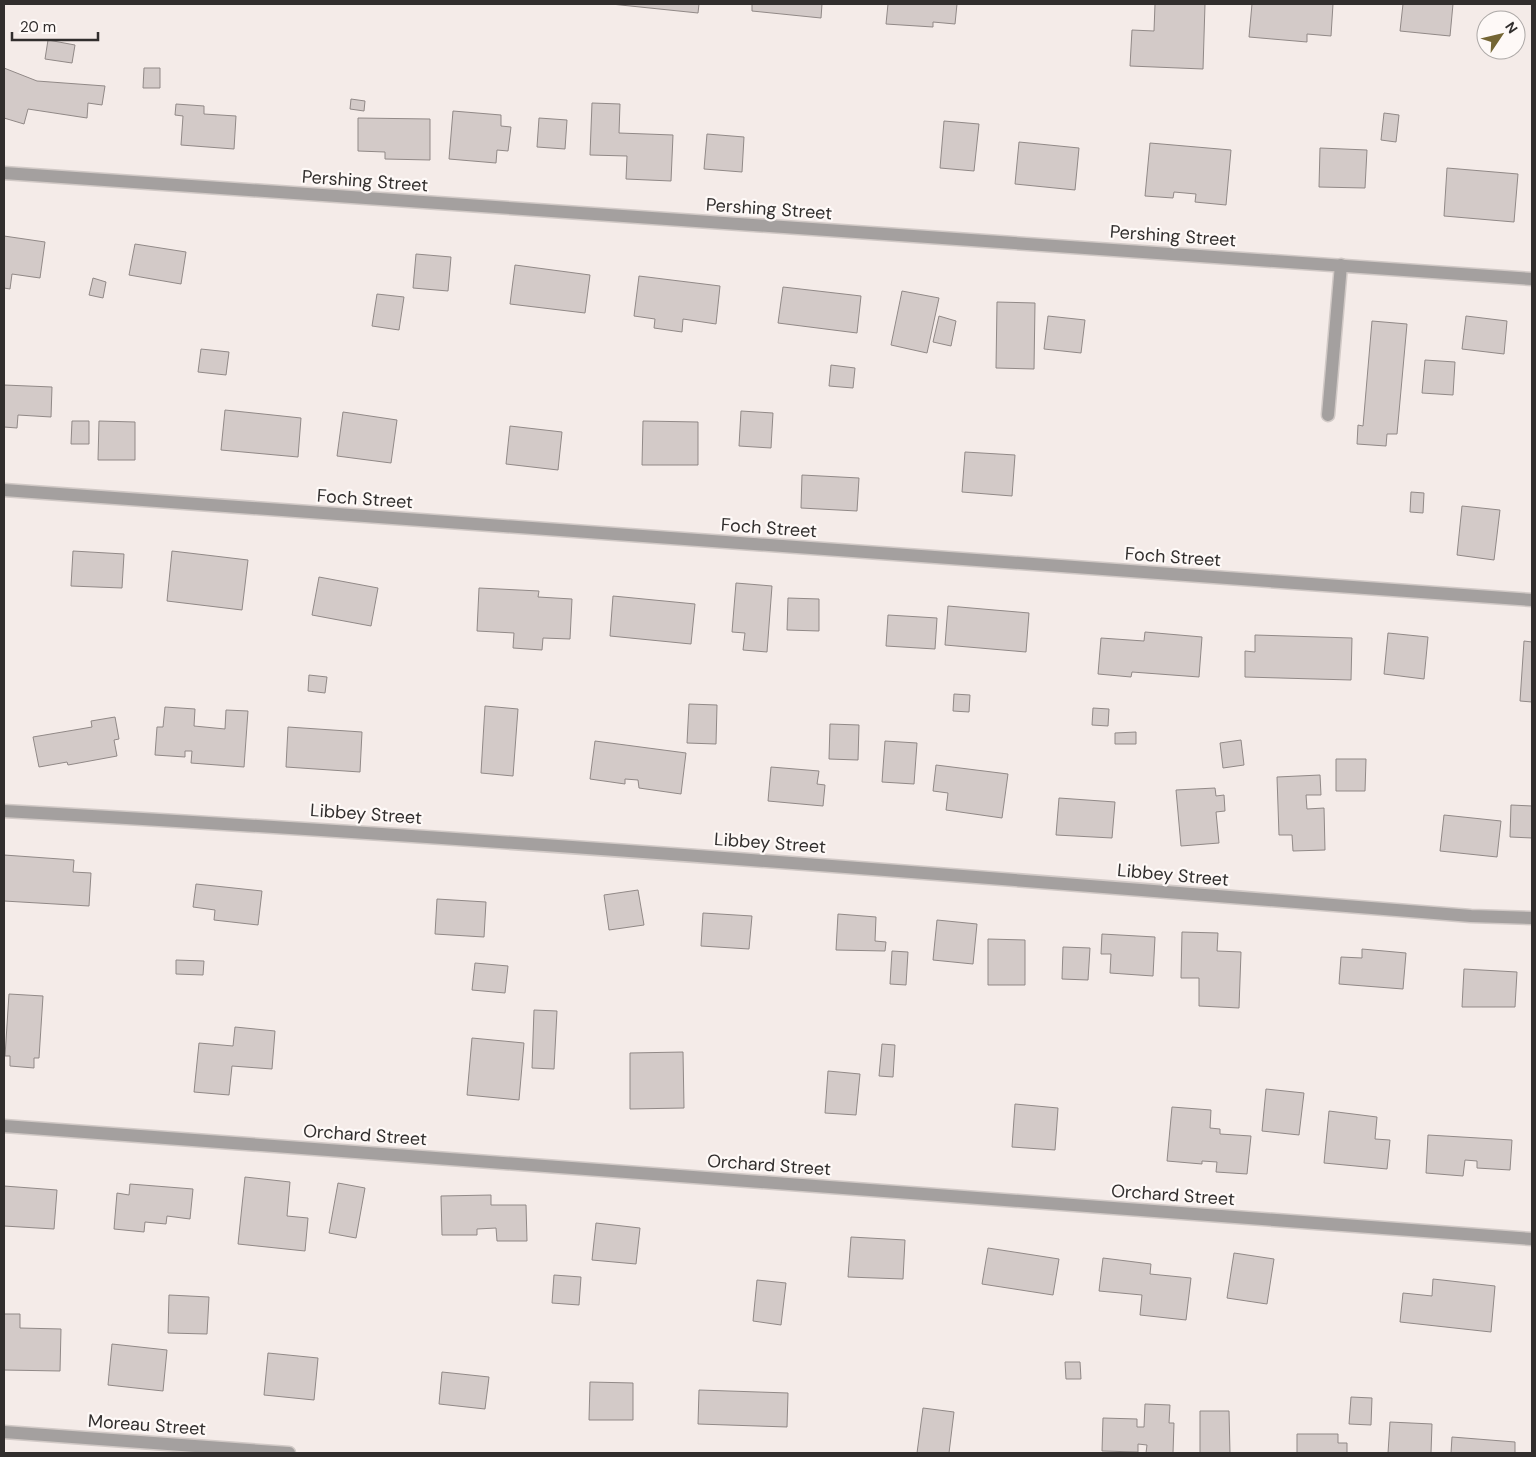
<svg xmlns="http://www.w3.org/2000/svg" width="1536" height="1457" font-family="'DM Sans',sans-serif">
<rect width="100%" height="100%" fill="#f4ebe8"/>
<!-- building -->
<path fill="#d3cac8" stroke="#918987" d="M611 4H699L698 13Z
M752 4H822L821 18 752 11Z
M888 4H957L955 24 933 22V27L886 24Z
M1155 4H1205L1203 69 1130 66 1132 30 1154 31Z
M1252 4H1333L1331 36 1307 34V42L1249 37Z
M1403 4H1453L1450 36 1400 31Z
M48 40 75 45 72 63 45 59Z
M4 68 37 81 105 86 102 105 88 103 87 118 28 109 24 124 4 118Z
M144 68H160V88H143Z
M351 99 365 101 364 111 350 109Z
M592 103 620 104 619 133 673 135 671 181 626 179 627 156 590 155Z
M176 104 204 106V114L236 116 234 149 181 145 183 116 175 115Z
M453 111 501 115V126L511 127 508 151 497 150 496 163 449 159Z
M1384 113 1399 115 1396 142 1381 140Z
M358 118 430 119V160L385 159V152L358 151Z
M539 118 567 120 565 149 537 147Z
M944 121 979 124 974 171 940 168Z
M707 134 744 137 742 172 704 169Z
M1019 142 1079 148 1075 190 1015 184Z
M1150 143 1231 150 1226 205 1195 202 1196 194 1174 192 1173 198 1145 196Z
M1320 148 1367 150 1365 188 1319 187Z
M1447 168 1518 174 1514 222 1444 216Z
M4 236 45 242 40 278 12 274 10 289 4 288Z
M135 244 186 252 181 284 129 275Z
M416 254 451 257 448 291 413 288Z
M515 265 590 275 585 313 510 304Z
M639 276 720 286 716 324 683 319 682 332 654 328 655 319 634 316Z
M93 278 106 282 103 298 89 295Z
M783 287 861 296 857 333 778 323Z
M902 291 939 298 927 353 891 345Z
M377 294 404 297 399 330 372 326Z
M997 302 1035 303 1034 369 996 368Z
M939 316 956 321 951 346 933 342Z
M1048 316 1085 320 1081 353 1044 349Z
M1466 316 1507 321 1504 354 1462 349Z
M1372 321 1407 324 1397 434H1387L1386 446 1357 444 1358 425 1363 426Z
M201 349 229 352 226 375 198 372Z
M1425 360 1455 362 1453 395 1422 393Z
M831 365 855 368 853 388 829 386Z
M4 385 52 387 51 417 18 415 17 428 4 427Z
M225 410 301 418 298 457 221 450Z
M741 411 773 413 771 448 739 446Z
M343 412 397 420 391 463 337 456Z
M72 421H89V444H71Z
M99 421 135 422V460H98Z
M643 421 698 422V465H642Z
M510 426 562 432 558 470 506 464Z
M965 452 1015 455 1012 496 962 492Z
M802 475 859 478 857 511 801 508Z
M1411 492 1424 493 1423 513 1410 512Z
M1462 506 1500 510 1494 560 1457 555Z
M73 551 124 554 122 588 71 586Z
M172 551 248 560 242 610 167 601Z
M319 577 378 588 371 626 312 615Z
M736 583 772 586 767 652 743 650 745 633 732 632Z
M479 588 539 591 538 597 572 599 570 639 543 638 542 650 513 648 514 633 477 631Z
M613 596 695 604 691 644 610 636Z
M788 598 819 599V631L787 630Z
M948 606 1029 613 1026 652 945 645Z
M888 615 937 618 935 649 886 646Z
M1145 632 1202 637 1199 677 1132 672 1131 677 1098 674 1101 638 1144 641Z
M1388 633 1428 637 1424 679 1384 674Z
M1255 635 1352 638 1351 680 1245 677V651L1255 652Z
M1524 641 1532 642V702L1520 701Z
M309 675 327 677 325 693 308 691Z
M954 694 970 695 969 712 953 711Z
M689 704 717 705 716 744 687 743Z
M485 706 518 709 513 776 481 773Z
M165 707 195 709 194 726 225 729 226 710 248 711 244 767 191 763 192 751H185V757L155 755 157 727H163Z
M1093 708 1109 709 1108 726 1092 725Z
M115 717 119 739 114 740 117 756 68 765 67 762 39 767 33 737 92 727 91 721Z
M830 724 859 725 858 760 829 759Z
M288 727 362 732 360 772 286 767Z
M1136 732V744H1115V733Z
M1241 740 1244 765 1223 768 1220 743Z
M595 741 686 753 681 794 639 788 638 780 625 779V784L590 779Z
M885 741 917 743 914 784 882 782Z
M1336 759H1366L1365 791H1336Z
M936 765 1008 774 1002 818 946 810 948 793 933 791Z
M771 767 819 771 817 784 825 785 823 806 768 801Z
M1320 775 1321 795H1306L1307 809 1324 808 1325 850 1293 851 1292 835H1279L1277 777Z
M1215 788 1216 796 1224 795 1225 811 1216 812 1219 843 1181 846 1176 790Z
M1059 798 1115 802 1112 838 1056 835Z
M1511 805 1532 806V838L1510 837Z
M1444 815 1501 821 1497 857 1440 851Z
M4 855 74 860 73 872 91 873 89 906 4 901Z
M196 884 262 891 258 925 214 920 215 910 193 907Z
M638 890 644 925 609 930 604 895Z
M437 899 486 902 484 937 435 934Z
M703 913 752 916 749 949 701 946Z
M838 914 876 917 875 941 886 942 885 951 836 950Z
M937 920 977 924 973 964 933 960Z
M1182 932 1218 933 1217 951 1241 952 1239 1008 1199 1006V978H1181Z
M1102 934 1155 937 1153 976 1110 973 1111 954H1101Z
M988 939 1025 940V985H988Z
M1063 947 1090 948 1088 980 1062 979Z
M1362 949 1406 953 1403 989 1339 984 1341 957 1362 958Z
M892 951 908 952 906 985 890 984Z
M176 960 204 961 203 975 176 974Z
M475 963 508 966 505 993 472 990Z
M1464 969 1517 972 1515 1007H1462Z
M9 994 43 996 39 1058H34V1068L10 1066V1056H5Z
M534 1010 557 1011 554 1069 532 1068Z
M235 1027 275 1031 272 1069 232 1066 229 1095 194 1092 199 1043 233 1046Z
M472 1038 524 1043 519 1100 467 1095Z
M882 1044 895 1045 893 1077 879 1076Z
M683 1052 684 1108 630 1109V1053Z
M828 1071 860 1074 856 1115 825 1113Z
M1266 1089 1304 1093 1299 1135 1262 1131Z
M1015 1104 1058 1108 1055 1150 1012 1147Z
M1172 1107 1211 1110 1210 1128 1220 1129V1134L1251 1136 1247 1174 1216 1172 1217 1162 1202 1161V1164L1167 1161Z
M1329 1111 1377 1117 1375 1139 1390 1140 1387 1169 1324 1163Z
M1428 1135 1512 1140 1510 1170 1477 1168V1161L1465 1160 1463 1176 1426 1173Z
M245 1177 290 1182 287 1216 308 1218 305 1251 238 1244Z
M338 1183 365 1188 356 1238 329 1233Z
M130 1184 193 1189 190 1219 167 1216 166 1224 145 1222 144 1232 114 1229 117 1193 129 1195Z
M4 1186 57 1190 54 1229 4 1226Z
M491 1195V1205H526L527 1241H497L496 1228 477 1229V1235H442L441 1196Z
M596 1223 640 1228 636 1264 592 1260Z
M851 1237 905 1240 903 1279 848 1277Z
M988 1248 1059 1259 1053 1295 982 1284Z
M1234 1253 1274 1259 1267 1304 1227 1298Z
M1103 1258 1151 1264 1150 1274 1191 1278 1186 1320 1140 1315 1142 1295 1099 1291Z
M554 1275 581 1277 579 1305 552 1303Z
M1433 1279 1495 1286 1491 1332 1400 1322 1403 1293 1432 1296Z
M757 1280 786 1283 781 1325 753 1321Z
M169 1295 209 1297 207 1334 168 1333Z
M4 1314H20V1328L61 1329 60 1371 4 1370Z
M112 1344 167 1350 163 1391 108 1385Z
M268 1353 318 1358 314 1400 264 1395Z
M1065 1362H1080L1081 1379H1066Z
M442 1372 489 1377 485 1409 439 1404Z
M590 1382 633 1383V1420H589Z
M699 1390 788 1393 787 1427 698 1424Z
M1351 1397 1372 1398 1371 1425 1349 1424Z
M1145 1404 1170 1405 1169 1423H1174L1173 1453H1146L1147 1445 1138 1444V1452L1102 1451 1103 1418 1137 1419V1427H1144Z
M923 1408 954 1412 949 1453H917Z
M1200 1411H1229L1230 1453H1200Z
M1390 1422 1432 1424 1431 1453H1388Z
M1297 1434H1338V1443H1347V1453H1297Z
M1452 1437 1515 1442V1453H1451Z"/>
<g fill="none" stroke-linecap="round" stroke-linejoin="round">
<!-- lane casing -->
<g stroke="#d1c9c6" stroke-width="15">
<path id="lane" d="M1328 415 1341 265"/>
</g>
<!-- street casing -->
<g stroke="#d1c9c6" stroke-width="15">
<path id="street" d="M4 173 1532 279
M4 490 1532 600
M4 811C493 838 982 877 1471 916L1532 918
M4 1126 1532 1239
M4 1432 289 1453"/>
</g>
<!-- lane -->
<use href="#lane" stroke="#a4a09f" stroke-width="12"/>
<!-- street -->
<use href="#street" stroke="#a4a09f" stroke-width="12"/>
</g>
<g text-anchor="middle" dominant-baseline="central" stroke-width="4.5" stroke-linejoin="round" paint-order="stroke">
<!-- street labels -->
<g font-size="18" fill="#312e2d" stroke="#fef9f7">
<text transform="translate(365 181) rotate(4)">Pershing Street</text>
<text transform="translate(769 209) rotate(4)">Pershing Street</text>
<text transform="translate(1173 236) rotate(4)">Pershing Street</text>
<text transform="translate(365 499) rotate(4)">Foch Street</text>
<text transform="translate(769 528) rotate(4)">Foch Street</text>
<text transform="translate(1173 557) rotate(4)">Foch Street</text>
<text transform="translate(366 814) rotate(4)">Libbey Street</text>
<text transform="translate(770 843) rotate(4)">Libbey Street</text>
<text transform="translate(1173 875) rotate(5)">Libbey Street</text>
<text transform="translate(365 1135) rotate(4)">Orchard Street</text>
<text transform="translate(769 1165) rotate(4)">Orchard Street</text>
<text transform="translate(1173 1195) rotate(4)">Orchard Street</text>
<text transform="translate(147 1425) rotate(4)">Moreau Street</text>
</g>
</g>
<!-- border -->
<rect width="1536" height="1457" fill="none" stroke="#312e2d" stroke-width="10"/>
<!-- north arrow -->
<g transform="translate(1501 35) rotate(55)"><circle r="24" fill="#fef9f7" stroke="#aca8a6"/>
<path d="M0-4L9 19L0 12L-9 19Z" fill="#746533"/>
<text y="-8" font-size="14" font-weight="bold" text-anchor="middle" fill="#312e2d">N</text>
</g>
<!-- scale -->
<path d="M12 32v8h86v-8" fill="none" stroke="#312e2d" stroke-width="2.5"/>
<text x="20" y="32" font-size="15" fill="#312e2d" stroke="#fef9f7" stroke-width="4" paint-order="stroke">20 m</text>
</svg>
